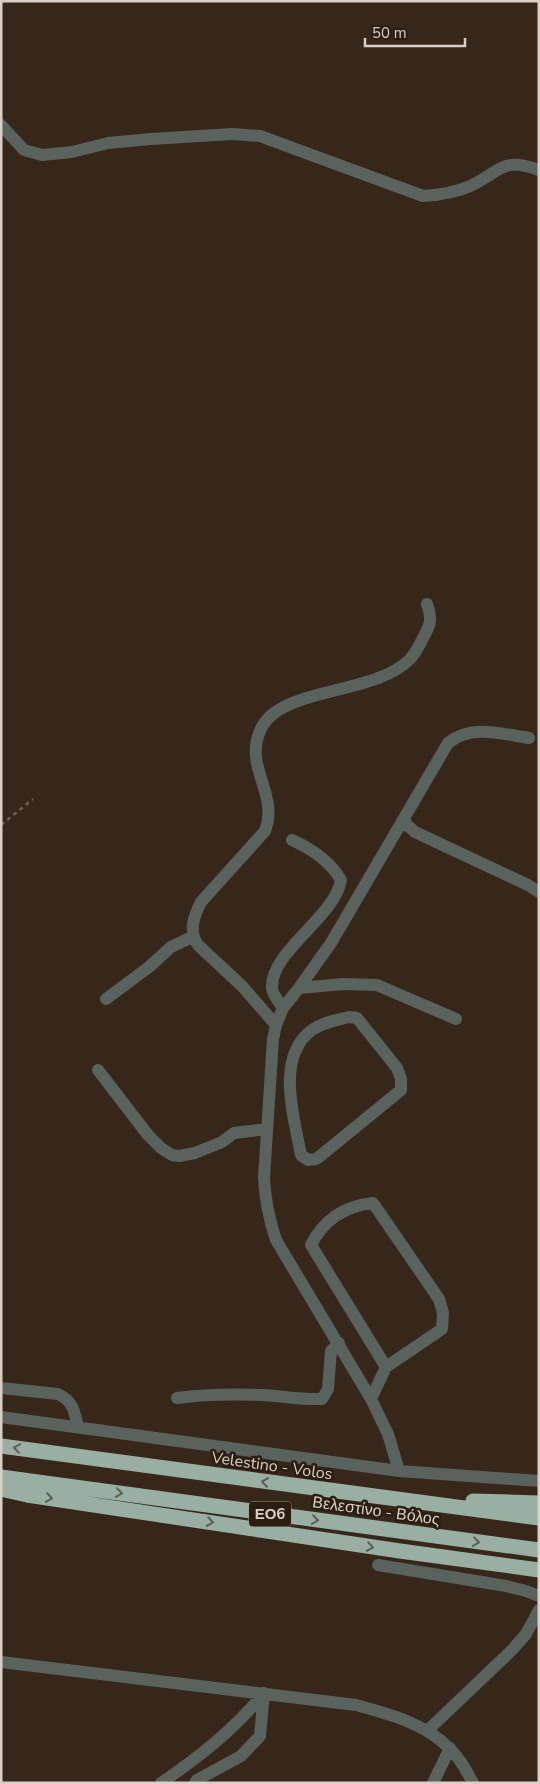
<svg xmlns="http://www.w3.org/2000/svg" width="540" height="1784" font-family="'Nunito Sans',sans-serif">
<rect width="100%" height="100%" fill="#36271a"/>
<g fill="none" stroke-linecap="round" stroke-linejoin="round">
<!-- path -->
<path stroke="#6c5f53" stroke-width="2.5" stroke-dasharray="4 4" stroke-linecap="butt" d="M1 825 33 799"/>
<!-- minor -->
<path stroke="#59625d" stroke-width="12" d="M1 125 24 150 42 155 72 152 108 143 151 139 232 134 260 136 423 196C439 195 455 193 470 186 500 173 500 156 539 170
M404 819 407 825 415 832 528 885 539 892
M299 988 343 984 377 985 456 1019
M106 999 149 967 171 947 192 937
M283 1008C279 1002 272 994 272 988 270 952 335 917 341 880 330 861 312 849 292 840
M349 1017 357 1018 397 1068 401 1079V1090L319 1157 316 1159 308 1160 301 1155C294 1117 275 1057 312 1030 323 1022 337 1020 349 1017Z
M276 1025 242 986 198 945C188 931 194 916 201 902L265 831C280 792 240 765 263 725 286 687 377 694 410 659 415 654 419 646 422 640 430 625 433 621 427 604
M98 1070 148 1135 161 1148 172 1155 179 1156 195 1153 222 1142 234 1133 267 1129
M373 1203 439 1299 443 1313 442 1329 386 1367 311 1245C324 1219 345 1206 373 1203Z
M1 1388 58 1394C74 1402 74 1411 78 1427
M177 1398C205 1394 235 1394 263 1395 283 1396 301 1400 322 1399L328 1389 331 1351 339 1343
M371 1399 386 1367
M1 1417 399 1471 539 1481
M399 1471 388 1434 371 1399 276 1240C269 1219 265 1200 264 1178L273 1039 276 1025 283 1008 299 988 331 943 448 743C471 724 502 734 529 738
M378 1565 506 1586 526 1591 539 1596
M1 1662 356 1705C389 1714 424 1723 449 1748 459 1757 467 1771 473 1783
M427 1731 512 1650 526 1634 539 1610
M161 1783C199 1757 235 1729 264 1693
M195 1783 197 1780 241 1756 260 1736 264 1693
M433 1783 450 1748"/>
<!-- highway -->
<path stroke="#99afa3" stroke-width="15" d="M1 1446 539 1518
M1 1477 539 1550
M1 1489 27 1495 400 1551 539 1570
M473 1501 539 1503"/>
</g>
<!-- one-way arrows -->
<defs><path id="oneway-chevron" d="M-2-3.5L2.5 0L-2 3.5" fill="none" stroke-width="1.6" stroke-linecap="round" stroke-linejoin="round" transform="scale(1.25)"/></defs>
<g stroke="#5d5f53">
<use href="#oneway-chevron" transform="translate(17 1448) rotate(-172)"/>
<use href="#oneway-chevron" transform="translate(265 1482) rotate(-172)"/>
<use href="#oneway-chevron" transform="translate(119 1493) rotate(8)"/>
<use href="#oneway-chevron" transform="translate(49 1498) rotate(9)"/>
<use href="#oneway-chevron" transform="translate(315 1520) rotate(8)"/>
<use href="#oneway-chevron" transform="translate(210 1522) rotate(9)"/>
<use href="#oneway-chevron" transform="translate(476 1542) rotate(8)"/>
<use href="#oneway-chevron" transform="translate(370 1547) rotate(9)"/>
</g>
<g text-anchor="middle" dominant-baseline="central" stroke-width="5" stroke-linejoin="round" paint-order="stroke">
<!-- shield labels -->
<rect fill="#2c1d11" stroke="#a59a90" stroke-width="1" x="249" y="1501.5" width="42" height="25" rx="4"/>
<g font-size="15" font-weight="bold" fill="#d9cfc7">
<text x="270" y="1514">ΕΟ6</text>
</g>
<!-- street labels -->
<g font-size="16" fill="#d9cfc7" stroke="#2c1d11">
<text transform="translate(272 1466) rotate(8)">Velestino - Volos</text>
<text transform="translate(376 1511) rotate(8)">Βελεστίνο - Βόλος</text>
</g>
</g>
<!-- border -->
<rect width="540" height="1784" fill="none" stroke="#d9cfc7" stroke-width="5"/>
<!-- scale -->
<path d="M365 38v8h100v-8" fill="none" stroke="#d9cfc7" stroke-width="2.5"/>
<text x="372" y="38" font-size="15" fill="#d9cfc7" stroke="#2c1d11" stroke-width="4" paint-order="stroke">50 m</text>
</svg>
